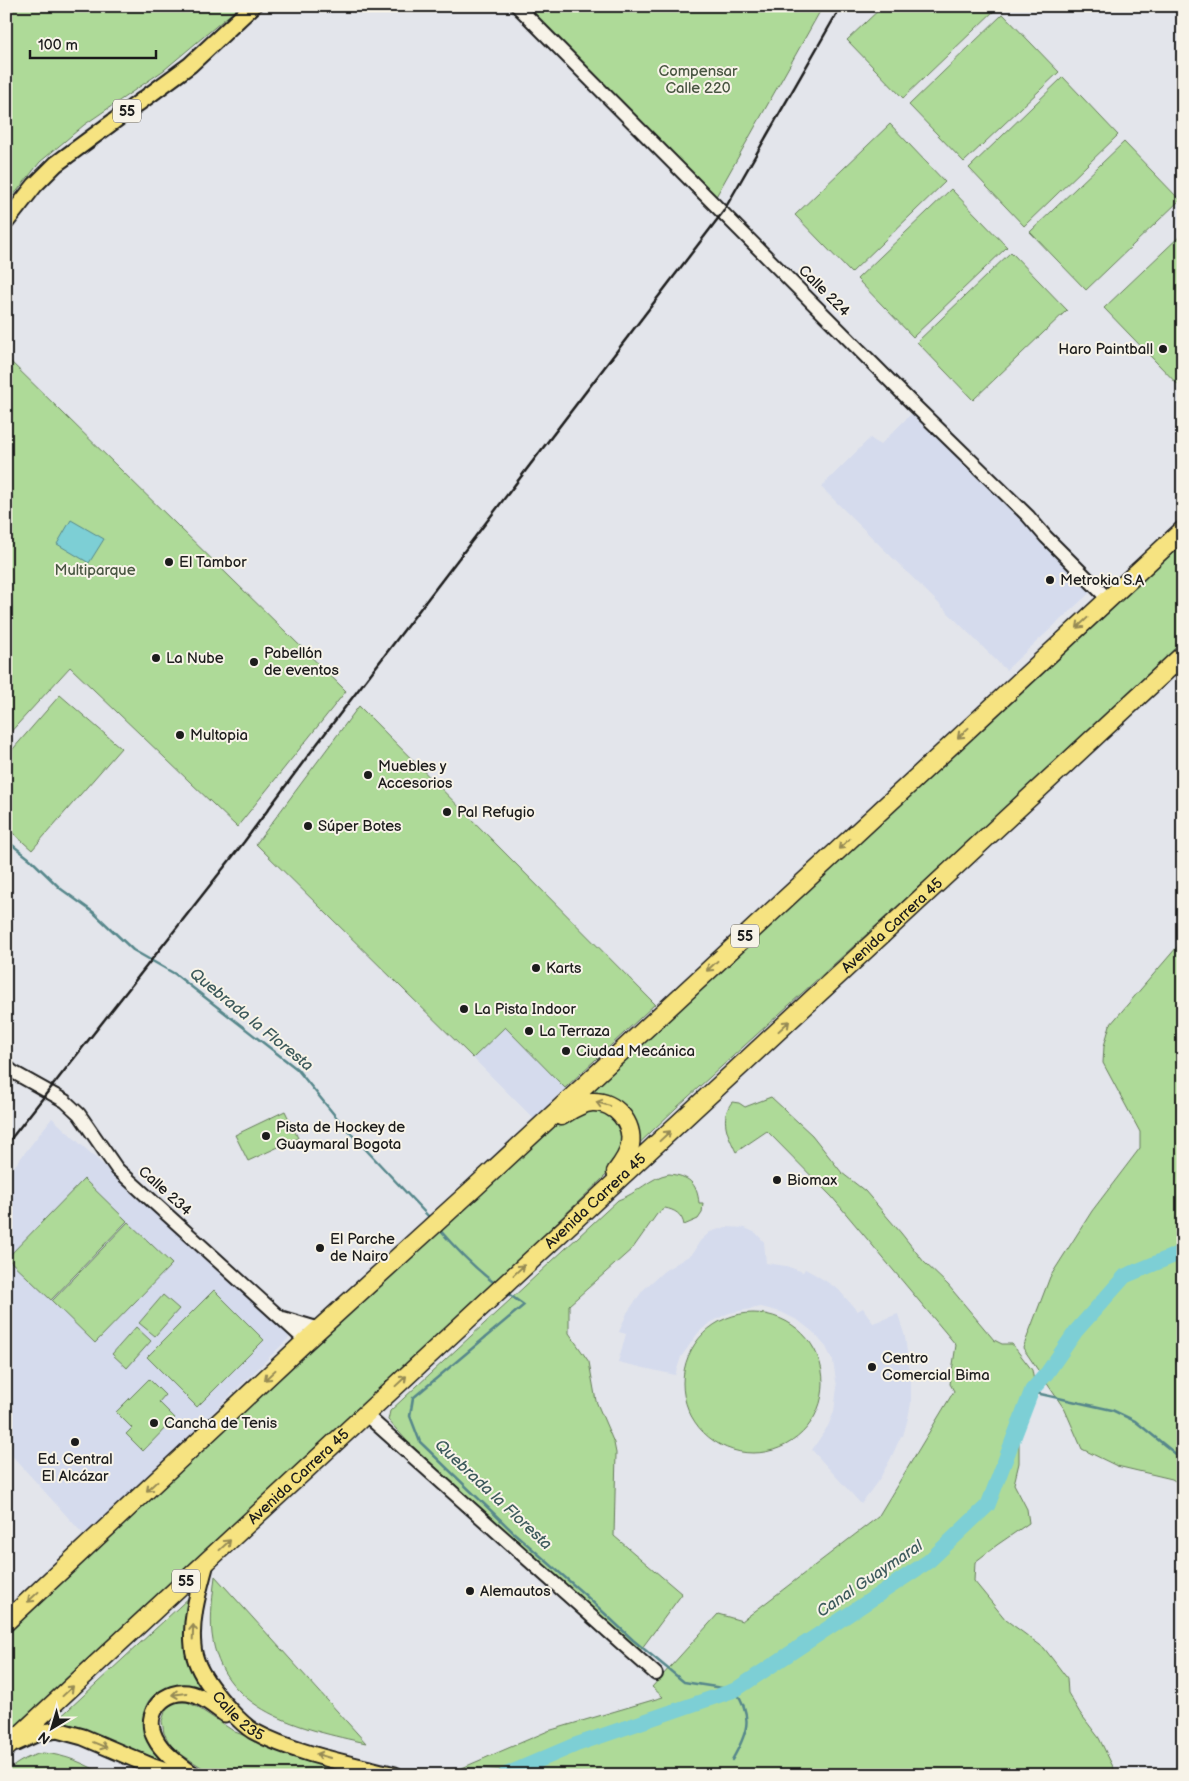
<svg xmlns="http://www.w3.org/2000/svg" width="1189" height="1781" font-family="'Balsamiq Sans',sans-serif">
<rect width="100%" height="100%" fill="#e3e5eb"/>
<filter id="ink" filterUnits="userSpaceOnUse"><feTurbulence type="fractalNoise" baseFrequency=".02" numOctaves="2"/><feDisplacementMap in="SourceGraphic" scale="10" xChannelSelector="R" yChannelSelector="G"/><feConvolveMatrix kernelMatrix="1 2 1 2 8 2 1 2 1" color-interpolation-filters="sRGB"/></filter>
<g filter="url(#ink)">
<!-- built -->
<path fill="#d5dbed" d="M913 412 1095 588 1006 670 821 487 870 438 880 445Z
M505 1027 565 1088 534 1119 473 1058Z
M52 1118 291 1336 142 1482 84 1535 6 1449V1177Z
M726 1227 745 1228 756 1233 764 1242 766 1263 786 1266 803 1272 805 1269 816 1275 838 1289 857 1311 863 1308 873 1323 898 1314 905 1337 911 1383V1403L908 1418 903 1436H901L891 1458 880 1478 861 1504 812 1450 828 1426 834 1412 837 1387 833 1361 826 1347 813 1332 799 1321 781 1312 761 1307 729 1313 708 1324 698 1333 681 1357 675 1375 618 1362 626 1334 619 1332 627 1313 643 1290 664 1271 692 1254 700 1241 710 1232Z"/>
<!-- green -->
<path fill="#aeda98" stroke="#657b5a" d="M6 6H240L164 70 84 125 40 162 6 205Z
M522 6H823L714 200Z
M883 6H995L997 8 903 98 847 40Z
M1003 14 1059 72 964 162 909 105Z
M1063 77 1118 135 1024 226 969 168Z
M890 124 945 182 851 273 795 215Z
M1124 142 1180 200 1086 290 1030 232Z
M951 189 1007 247 913 337 857 279Z
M1183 233V390L1104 308Z
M1011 252 1067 310 973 400 917 342Z
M6 357 346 691 237 827 70 667 6 737Z
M1183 539V646L676 1108 404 1369 315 1448 6 1735V1629Z
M60 695 121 748 32 850 6 827V757Z
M359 706 655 1004 565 1088 505 1027 473 1058 256 844Z
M1183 940V1486L1172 1479 1117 1466 1082 1449 1065 1410 1023 1348 1050 1277 1092 1211 1140 1148V1132L1103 1063 1104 1046 1110 1025Z
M771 1097 812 1135 842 1173 865 1191 901 1233 924 1262 948 1285 994 1340 1002 1344H1012L1032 1370 1036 1393 1019 1436V1463L1014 1484 1027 1509 1029 1523 997 1545 975 1562 974 1581 1006 1620 1044 1648 1067 1678 1068 1693 1080 1713 1099 1738 1117 1775H646L462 1768 548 1731 663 1697 652 1687 718 1614 742 1621 878 1517 954 1391 950 1384 956 1345 832 1197 767 1131 736 1152C728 1135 719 1119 732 1102L739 1103 745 1107Z
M285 1111 298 1138 248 1161 235 1135Z
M669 1174C689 1176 697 1183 699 1203H703L702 1213 698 1219 684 1225C682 1214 675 1210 665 1208L657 1214 633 1248 569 1305V1333L589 1362 596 1401 614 1443 616 1453 614 1536 682 1594 639 1652 407 1441 388 1420 390 1411 618 1200C637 1194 650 1177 669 1174Z
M84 1179 127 1221 51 1300 7 1258Z
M128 1222 172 1264 95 1343 52 1301Z
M214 1290 264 1340 197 1407 147 1357Z
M163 1295 179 1309 155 1336 139 1323Z
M683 1383a70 70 0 1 1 140 0a70 70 0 1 1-140 0Z
M136 1327 151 1341 127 1368 112 1354Z
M149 1379 165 1395 159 1402 175 1418 143 1451 126 1434 132 1428 116 1412Z
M215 1576 366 1743C303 1729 221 1712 212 1634 210 1615 213 1595 215 1576Z
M193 1594 189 1612 211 1697C205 1693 199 1689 193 1687 184 1683 175 1685 167 1688 129 1701 146 1741 165 1762L72 1725 55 1722Z
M175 1702H187L197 1707 235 1732 324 1766 364 1775H214L179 1753 170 1744 164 1733 162 1721 166 1709Z
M43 1753C67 1755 85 1764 105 1775H6V1772C18 1762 28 1756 43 1753Z"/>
<!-- water -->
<path fill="#7dcfd5" stroke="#56878b" d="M71 520 104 539 89 563 57 544Z"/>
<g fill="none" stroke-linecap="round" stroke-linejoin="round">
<!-- stream -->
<path stroke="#56878b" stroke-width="2.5" d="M6 840 30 859 61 889 93 912 133 950 175 974 297 1069 341 1123 430 1218
M438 1228C456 1249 474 1268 497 1285
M507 1293 524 1305 413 1398 410 1416 420 1442 513 1532 584 1594 633 1640 684 1682 735 1690C754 1717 747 1734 732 1760
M1032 1390 1036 1393 1112 1410 1135 1421 1177 1455 1183 1461"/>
<!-- river -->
<path stroke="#7dcfd5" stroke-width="15" d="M505 1775 575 1745 735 1690 929 1561 988 1505 1032 1390 1047 1373 1076 1331 1125 1276 1173 1256 1183 1251"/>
<!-- minor casing -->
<g stroke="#1c1c1c" stroke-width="16">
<path id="minor" d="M517 6 913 404 1028 516 1046 537 1108 599
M6 1066 13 1072 65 1101 79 1114 117 1169 306 1341
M283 1318 320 1329
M365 1414 656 1674"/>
</g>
<!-- major casing -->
<g stroke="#1c1c1c" stroke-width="19">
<g id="major">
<path d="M6 222 35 185 56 164 190 65 253 6"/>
<path id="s1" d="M206 1563C199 1590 190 1618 193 1646 194 1661 202 1675 211 1687 220 1700 240 1723 253 1731 293 1753 350 1764 395 1775"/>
<path d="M16 1743 38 1733 57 1730 83 1737 151 1766 178 1775"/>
<path d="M194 1775C180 1765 163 1754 155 1738 142 1713 165 1687 192 1694 204 1697 215 1707 225 1714"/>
</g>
</g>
<!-- highway casing -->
<g stroke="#1c1c1c" stroke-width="21">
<g id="highway">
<path d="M561 1116C571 1110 580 1103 592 1102 615 1101 634 1123 630 1145 629 1155 622 1164 616 1172"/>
<path d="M6 1622 306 1341 472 1190 1183 530"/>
<path id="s2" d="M6 1748 1183 655"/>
</g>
</g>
<!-- minor -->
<use href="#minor" stroke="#f7f3e8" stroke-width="12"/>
<!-- major -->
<use href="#major" stroke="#f6e381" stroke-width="15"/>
<!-- highway -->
<use href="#highway" stroke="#f6e381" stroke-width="18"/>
<!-- rail -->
<path stroke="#1c1c1c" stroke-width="2.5" d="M6 1145 244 842 304 761 723 212 841 6"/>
</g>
<!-- one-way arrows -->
<defs><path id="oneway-shaft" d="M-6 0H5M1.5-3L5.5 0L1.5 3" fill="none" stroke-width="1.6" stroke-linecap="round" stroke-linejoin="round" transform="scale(1.25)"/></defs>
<g stroke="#948954">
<use href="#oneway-shaft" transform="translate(1082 623) rotate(137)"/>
<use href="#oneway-shaft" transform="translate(963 733) rotate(137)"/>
<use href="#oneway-shaft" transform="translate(844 844) rotate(137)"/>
<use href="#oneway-shaft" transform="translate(712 966) rotate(137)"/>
<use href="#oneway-shaft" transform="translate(784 1026) rotate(-43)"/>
<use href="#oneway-shaft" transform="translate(603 1104) rotate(-165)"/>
<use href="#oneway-shaft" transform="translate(665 1136) rotate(-43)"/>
<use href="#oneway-shaft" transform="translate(519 1270) rotate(-43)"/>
<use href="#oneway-shaft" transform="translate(270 1375) rotate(137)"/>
<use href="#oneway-shaft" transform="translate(401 1381) rotate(-43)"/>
<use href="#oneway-shaft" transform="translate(152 1486) rotate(137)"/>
<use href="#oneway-shaft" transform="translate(225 1545) rotate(-43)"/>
<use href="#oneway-shaft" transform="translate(33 1597) rotate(137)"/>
<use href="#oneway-shaft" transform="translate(193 1632) rotate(-88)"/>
<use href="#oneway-shaft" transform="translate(68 1691) rotate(-43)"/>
<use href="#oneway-shaft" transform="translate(179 1694) rotate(173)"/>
<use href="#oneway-shaft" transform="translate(100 1745) rotate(22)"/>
<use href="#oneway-shaft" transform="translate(323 1756) rotate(-164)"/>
</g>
</g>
<!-- markers -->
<g fill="#1c1c1c" stroke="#f7f3e8" stroke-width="2">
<circle cx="1163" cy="349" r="5"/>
<circle cx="169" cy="562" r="5"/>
<circle cx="1050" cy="580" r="5"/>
<circle cx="156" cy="658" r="5"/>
<circle cx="254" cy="662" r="5"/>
<circle cx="180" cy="735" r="5"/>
<circle cx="368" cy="775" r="5"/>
<circle cx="447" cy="812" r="5"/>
<circle cx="308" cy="826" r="5"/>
<circle cx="536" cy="968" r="5"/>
<circle cx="464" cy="1009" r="5"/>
<circle cx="529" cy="1031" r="5"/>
<circle cx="566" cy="1051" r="5"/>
<circle cx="266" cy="1136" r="5"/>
<circle cx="777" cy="1180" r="5"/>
<circle cx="320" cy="1248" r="5"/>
<circle cx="872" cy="1367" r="5"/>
<circle cx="154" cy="1423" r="5"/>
<circle cx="75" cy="1442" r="5"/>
<circle cx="470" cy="1591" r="5"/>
</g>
<g text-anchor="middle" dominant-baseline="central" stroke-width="4" stroke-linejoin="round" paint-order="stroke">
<!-- shield labels -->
<g fill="#f7f3e8" stroke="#5e5c59" stroke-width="1">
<rect x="113" y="99.5" width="28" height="23" rx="4"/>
<rect x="731" y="924.5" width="28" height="23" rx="4"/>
<rect x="172" y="1569.5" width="28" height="23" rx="4"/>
</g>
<g font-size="14" font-weight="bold" fill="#1c1c1c">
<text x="127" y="111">55</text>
<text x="745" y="936">55</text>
<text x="186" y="1581">55</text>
</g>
<!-- park labels -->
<g font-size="15" fill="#485541" stroke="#f7f3e8">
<text x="698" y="71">Compensar<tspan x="698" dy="17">Calle 220</tspan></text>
<text x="95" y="570">Multiparque</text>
</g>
<!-- street labels -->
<g font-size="15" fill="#1c1c1c" stroke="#f7f3e8">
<text transform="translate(824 291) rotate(45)">Calle 224</text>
<text stroke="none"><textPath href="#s2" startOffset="1209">Avenida Carrera 45</textPath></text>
<text transform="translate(165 1191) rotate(42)">Calle 234</text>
<text stroke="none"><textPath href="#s2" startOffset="804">Avenida Carrera 45</textPath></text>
<text stroke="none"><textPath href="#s2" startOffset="399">Avenida Carrera 45</textPath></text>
<text stroke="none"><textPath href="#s1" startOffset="170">Calle 235</textPath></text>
</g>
<!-- poi labels -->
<g font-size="15" fill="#1c1c1c" stroke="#f7f3e8" text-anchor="start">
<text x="1153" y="349" text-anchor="end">Haro Paintball</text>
<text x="179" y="562">El Tambor</text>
<text x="1060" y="580">Metrokia S.A</text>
<text x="264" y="653">Pabellón<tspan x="264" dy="17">de eventos</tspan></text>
<text x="166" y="658">La Nube</text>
<text x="190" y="735">Multopia</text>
<text x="378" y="766">Muebles y<tspan x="378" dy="17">Accesorios</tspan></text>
<text x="457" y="812">Pal Refugio</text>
<text x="318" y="826">Súper Botes</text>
<text x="546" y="968">Karts</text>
<text x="474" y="1009">La Pista Indoor</text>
<text x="539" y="1031">La Terraza</text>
<text x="576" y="1051">Ciudad Mecánica</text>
<text x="276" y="1127">Pista de Hockey de<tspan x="276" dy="17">Guaymaral Bogota</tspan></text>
<text x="787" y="1180">Biomax</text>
<text x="330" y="1239">El Parche<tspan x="330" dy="17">de Nairo</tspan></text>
<text x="882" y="1358">Centro<tspan x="882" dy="17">Comercial Bima</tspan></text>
<text x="164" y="1423">Cancha de Tenis</text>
<text x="75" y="1459" text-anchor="middle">Ed. Central<tspan x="75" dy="17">El Alcázar</tspan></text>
<text x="480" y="1591">Alemautos</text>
</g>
<!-- water labels -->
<g font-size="16" font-style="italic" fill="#3e5b5d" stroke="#f7f3e8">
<text transform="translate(251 1020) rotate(39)">Quebrada la Floresta</text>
<text transform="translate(493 1495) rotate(43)">Quebrada la Floresta</text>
<text transform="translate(870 1579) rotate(-34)">Canal Guaymaral</text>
</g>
</g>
<!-- margin -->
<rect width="1189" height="1781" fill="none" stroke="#f7f3e8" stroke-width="25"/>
<rect x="12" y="12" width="1164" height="1756" fill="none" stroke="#1c1c1c" stroke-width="2" filter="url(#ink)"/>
<!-- north arrow -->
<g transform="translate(52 1728) rotate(218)" stroke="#f7f3e8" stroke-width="4" paint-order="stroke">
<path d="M0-4L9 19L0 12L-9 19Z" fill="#1c1c1c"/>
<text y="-8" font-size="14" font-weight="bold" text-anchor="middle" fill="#1c1c1c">N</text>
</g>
<!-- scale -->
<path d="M30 50v8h126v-8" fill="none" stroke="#1c1c1c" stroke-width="2.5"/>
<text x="38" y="50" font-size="15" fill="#1c1c1c" stroke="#f7f3e8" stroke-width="4" paint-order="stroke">100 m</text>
</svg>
